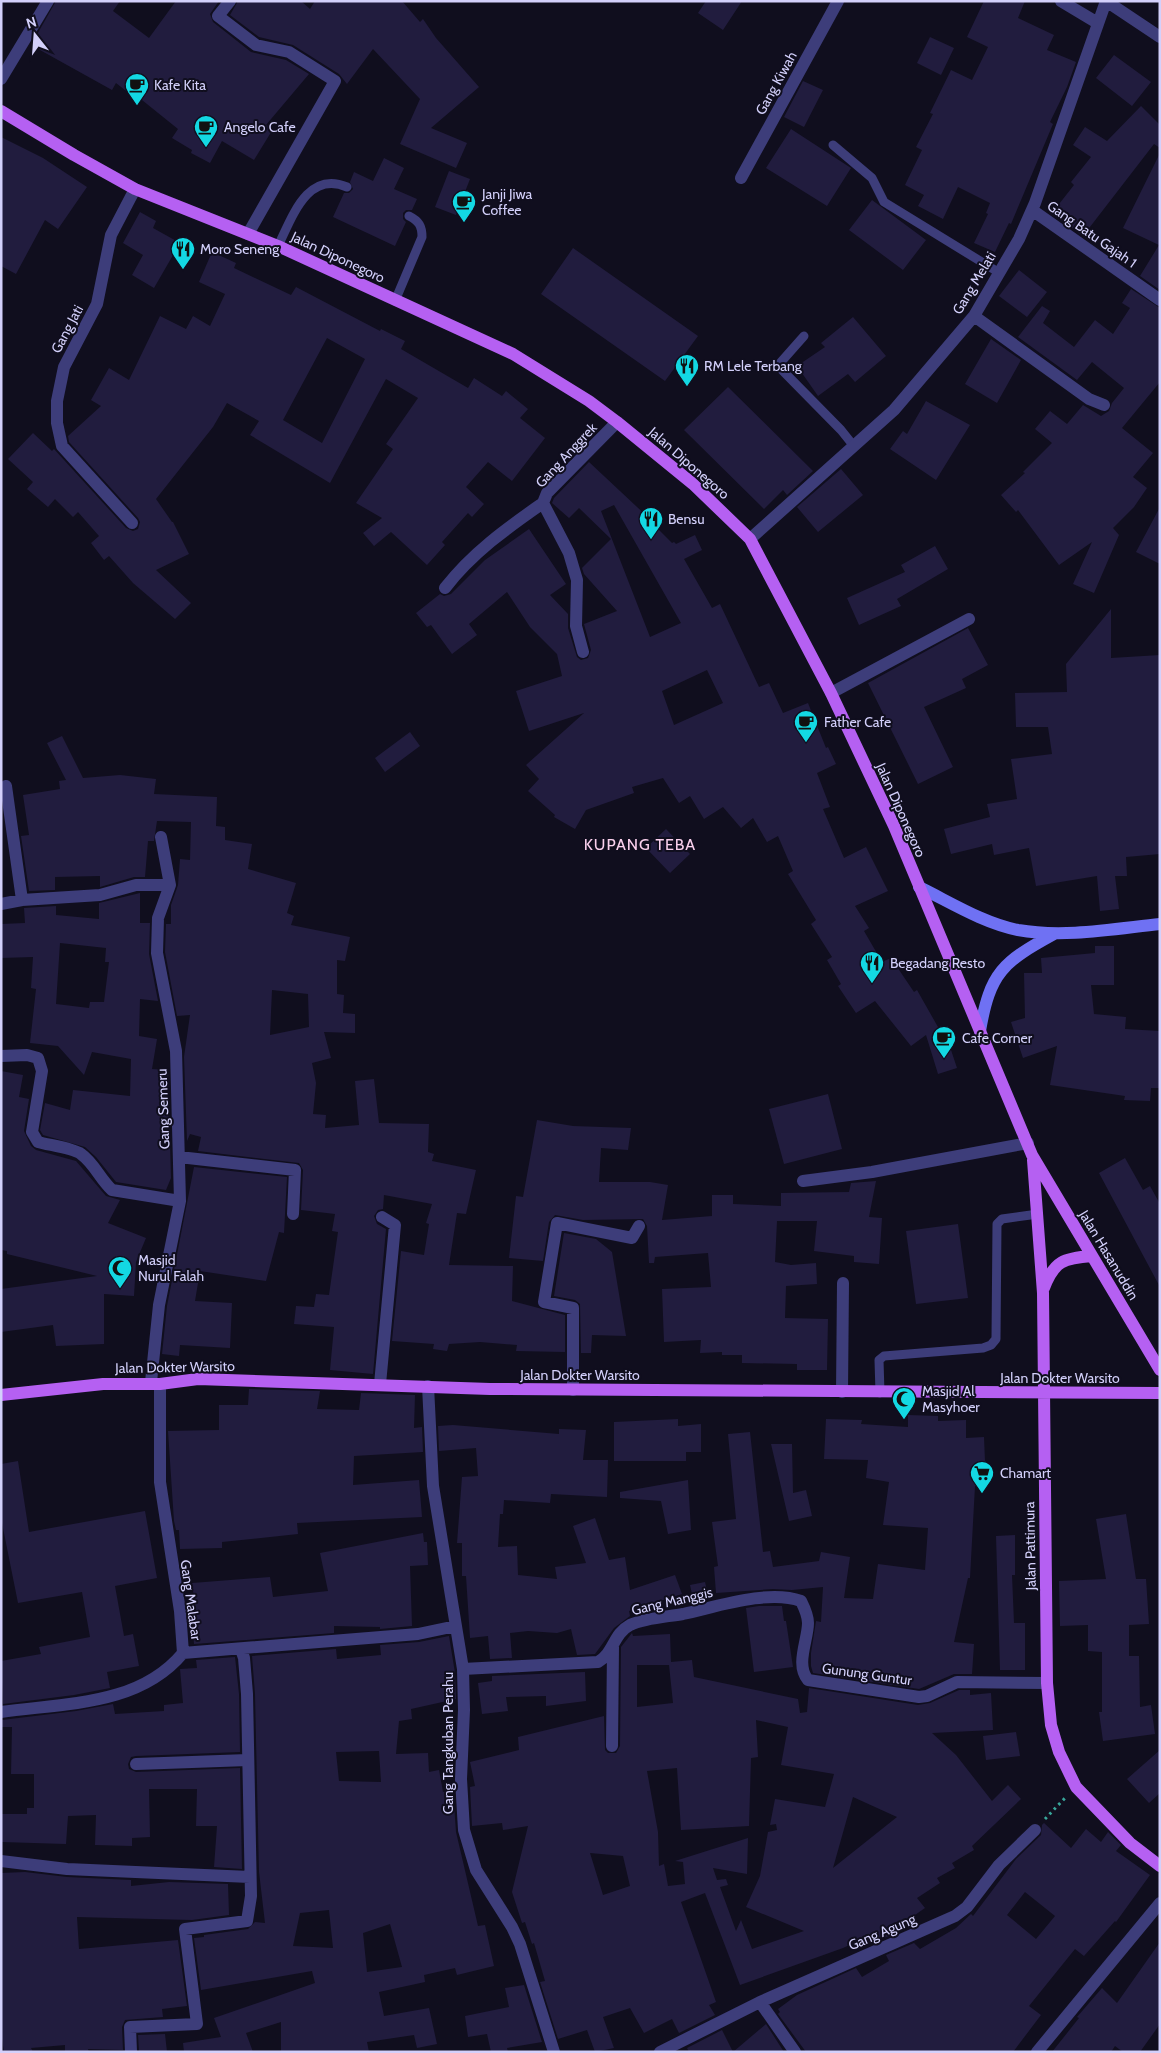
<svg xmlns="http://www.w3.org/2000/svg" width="1161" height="2053" font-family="Cabin,sans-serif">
<rect width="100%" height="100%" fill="#100e1e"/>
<!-- building -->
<path fill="#211c3e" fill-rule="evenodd" d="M56 1H120L113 11 149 38 176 1H219L210 14 213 22 251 52 286 60 309 74 266 125 273 129 254 160 222 141 210 163 191 153 192 150 172 138 178 129 137 96 135 98 116 83 112 90 31 45Z
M238 1H301L310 9 315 1H402L420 22 423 19 436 38 479 87 431 128 467 143 456 168 400 144 420 99 373 49 347 84 339 74 293 45 259 37 230 15Z
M706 1H742L723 30 698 13Z
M984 1H1025L1018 18 1054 35 1047 50 1076 62 1067 87 1050 122 1053 124 1011 224 1009 223 995 252 974 243 988 214 986 213 990 203 958 187 943 219 918 206 924 195 905 185 922 150 916 147 933 114 930 113 951 70 972 80 988 47 967 37Z
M930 37 954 48 941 75 917 63Z
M1114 55 1151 82 1132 106 1096 78Z
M803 81 823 90 804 127 784 117Z
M1141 106 1160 125V148L1154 144 1083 236 1052 213 1074 185 1071 182 1091 157 1073 145 1085 127 1107 141Z
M791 129 851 168 827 206 766 168Z
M1 137 43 158 87 187 58 229 45 220 16 274 1 266Z
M1160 153V290L1140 276 1159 245 1123 228Z
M384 158 404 168 394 189 417 199 412 210H406L403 213V219L406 222 395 246 333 217 344 193H349L353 189 350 182 354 172 373 181Z
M449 171 470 179 456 215 435 207Z
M872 200 926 240 903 270 849 230Z
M140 212 156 221 153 228 180 243 154 288 132 275 143 255 123 243Z
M573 248 698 336 665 381 541 294Z
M212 252 236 263 234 268 291 295 296 287 380 331 381 329 405 341 401 349 468 388 474 378 502 396 506 391 528 409 520 418 545 438 512 481 488 462 466 487 484 504 472 517 468 513 442 542 445 545 427 565 391 532 374 546 363 533 382 518 356 503 393 449 386 444 418 398 386 379 330 483 250 435 259 421 227 403 213 427 156 499 172 522H173L189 554 156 570 191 603 175 619 133 583 109 556 104 560 91 543 99 536 78 512 73 517 55 499 48 507 27 489 33 482 8 459 33 433 52 451 54 449 126 528 133 531 138 529 140 522 138 518 69 442 68 436 101 406 91 400 109 368 129 380 160 316 186 329 193 316 210 326 225 294 199 282ZM327 338 365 359 322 443 283 420Z
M1019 270 1047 292 1027 317 999 296Z
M1131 289 1160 308V382L1122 428 1153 453 1133 477 1147 488 1134 507 1113 528 1119 535 1094 593 1073 584 1092 542 1059 565 1018 510 1016 512 1001 495 1025 473 1023 472 1052 443 1035 429 1050 411 1067 424 1083 405 1101 416 1109 411 1112 403 1124 388 1092 362 1077 380 1018 337 1042 306 1050 311 1043 323 1074 347 1095 320 1113 334 1130 308 1122 303Z
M853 317 886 356 855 382 848 374 818 396 797 366 825 347 821 343Z
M991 339 1021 360 997 403 965 384Z
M728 387 813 471 787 495 783 490 764 509 684 430Z
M926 401 970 425 936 480 890 449 903 431 907 434Z
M589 462 652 521 651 522 672 543 674 542 676 544 695 535 702 550 684 559 712 608 720 604 759 687 769 683 783 713 808 703 826 748 828 747 836 764 817 773 830 807 823 809 844 858 866 847 888 891 855 906 869 928 864 931 882 962 891 958 914 992 917 990 951 1050 957 1068 938 1074 926 1035 911 1046 875 1001 856 1013 838 986 841 984 827 960 832 957 811 924 816 920 788 874 793 871 778 836 767 842 753 818 741 828 723 807 704 819 690 796 679 803 663 778 632 787 634 793 586 810 575 829 554 817 555 815 528 791 539 779 526 765 584 713 529 731 516 691 562 676 557 654 530 627 507 592 469 624 477 635 452 654 431 625 427 627 416 613 440 594 444 596 451 594 485 560 529 529 566 584 550 595 568 614V628L577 657 581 660 588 658 591 650 584 624 617 611 584 574 582 568 611 539 579 508 569 518 552 503 554 498ZM614 505 681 623 650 637 601 511ZM707 670 723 703 674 725 662 691Z
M841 469 863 495 818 532 797 507Z
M1160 507V564L1136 552Z
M935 546 948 569 897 599 901 606 859 625 847 598 905 572 901 565Z
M1111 609V658L1160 655V854L1126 857 1127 876H1115L1119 909 1100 911 1097 876 1036 886 1029 848 994 855 992 844 951 854 944 829 990 817 987 804 1017 799 1011 759 1052 754 1048 727H1016L1015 693 1067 692 1066 664Z
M968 628 988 665 962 679 966 688 924 707 953 767 918 784 868 683Z
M410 732 420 746 385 772 375 758Z
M62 736 83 778 120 775 156 779 154 794 217 797 216 826 225 827V840L252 844 248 869 296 883 287 913 294 916 291 925 350 937 345 961 337 960V994L344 995 343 1013 355 1014V1033L324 1032 331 1058 312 1063 316 1083 313 1114 326 1115 325 1128 359 1125 355 1081 374 1079 379 1123 429 1124 428 1152 434 1154 432 1161 476 1170 466 1214 457 1213 449 1265 513 1266 512 1301 565 1315V1352L516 1351 517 1345 480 1342 449 1344 447 1351 433 1349 434 1344 392 1341 401 1251 424 1255 429 1224 426 1223 432 1204 384 1195 383 1209 378 1210 374 1216 377 1224 386 1229 373 1374 330 1370 334 1327 294 1324 296 1306 314 1307 316 1294 329 1295 338 1232 332 1231 335 1214 301 1210 303 1170 299 1163 198 1151 201 1137 190 1134 187 1141 184 1057 190 1015 177 1016 165 952 166 924H171V905L178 885 180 859 190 860 191 822 157 821 154 841H148L145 877H134L100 887V876L55 877V890L29 891 21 836 29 835 23 795 60 789 59 781 66 780 47 743ZM272 990 308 994 309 1027 270 1035Z
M666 829 690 854 670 873 646 848Z
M140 893V923H150L149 954 158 1001 140 999 139 1036 157 1039 152 1069 168 1070 171 1178 166 1190 116 1182 96 1157 85 1147 43 1135 40 1130 45 1103 70 1110 73 1090 130 1096 131 1059 92 1052 84 1075 58 1046 30 1043 36 989 31 988 33 957 1 958V924L25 923 24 908 56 906V915L99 919V903ZM60 943 106 948 105 962H109L104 1002H90L89 1008 56 1004Z
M1095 946H1114V985H1091L1094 1014 1126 1017 1125 1029 1160 1031V1088H1151L1150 1101 1124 1100 1125 1096 1050 1085 1057 1046 1023 1058 1011 1022 1025 1018 1024 973H1042L1041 958 1095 953Z
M1 1071 23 1075 19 1097 29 1099 24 1131 31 1146 36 1150 76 1161 106 1196 120 1200 108 1223 146 1238 136 1262 134 1296 104 1294V1344L56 1346 53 1325 1 1332V1289L97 1276 7 1254V1251L1 1250Z
M828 1094 842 1149 784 1164 769 1109Z
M537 1120 573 1126 631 1128 628 1150 601 1148 599 1182H650L668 1185 662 1220 712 1216V1195H733V1204L781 1206V1193L849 1192 851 1183 876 1181 869 1217 882 1218 879 1264 854 1262V1256L814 1251 817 1221H777L775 1262 791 1265 816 1263 817 1284 786 1286 785 1318 828 1319 827 1370H797V1364L742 1363V1355H722V1352L700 1353 701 1340 664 1342 662 1289 711 1287 708 1253 655 1257 654 1263H649L647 1226 643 1219 583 1220 555 1215 549 1222 543 1261 509 1258 516 1196 523 1197Z
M1125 1158 1143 1190 1150 1186 1160 1204V1287L1099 1173Z
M194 1167 287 1177 284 1233 279 1232 266 1281 200 1271 195 1301 232 1303 230 1348 180 1345 179 1356 162 1354 167 1306Z
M958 1224 968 1298 916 1304 906 1231Z
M564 1233 596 1239 612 1252 626 1336 592 1335 591 1353H581L580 1304 575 1300 554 1296Z
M249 1389 320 1391 317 1409 359 1410 361 1393 415 1395 414 1428 422 1427 423 1452 354 1456 353 1485 419 1480 422 1517 297 1523 298 1534 222 1542V1548L180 1549 179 1530H176L174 1521 168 1431 219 1430V1405H248Z
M908 1415 938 1416V1421L966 1420V1438L984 1437 986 1486H975L970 1578H968L954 1642 974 1644 972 1674H954L919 1689 813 1673 811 1666V1653L816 1621 821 1622 823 1587 792 1590 773 1589 716 1593 714 1567 718 1566 712 1522 736 1519 728 1434 750 1432 763 1552 770 1551 773 1567 819 1561 821 1552 850 1557 844 1598 873 1599 878 1564 925 1570 928 1528 883 1525 889 1482 866 1478 868 1460 824 1459 826 1419 862 1420 861 1424 908 1427Z
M678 1419V1426L701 1424V1452H686V1461H614V1422Z
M453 1425 559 1434V1429L586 1430 583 1460H608L607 1497 551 1494 550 1503 504 1500 503 1514H500L498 1547 517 1546 518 1575 557 1579 555 1567 586 1563 573 1526 595 1518 609 1560 625 1557 630 1590 675 1575 682 1594 629 1611 630 1616 614 1628 595 1654 577 1655 571 1629 557 1633 528 1631 510 1633 512 1658 490 1659 488 1636 470 1638 466 1576H462V1543H457L462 1477 478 1476 476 1448 439 1451 438 1426Z
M771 1444H792L793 1493 806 1490 812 1516 789 1521Z
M18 1461 29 1532 145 1511 157 1578 115 1586 124 1636 133 1634 139 1666 107 1672 110 1688 74 1695 3 1704 1 1661 41 1654 39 1647 90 1637 82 1592 18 1603 1 1518V1464Z
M688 1480 691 1530 668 1534 661 1501 620 1498V1492Z
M1126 1514 1136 1579H1146L1149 1624 1129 1625V1656H1139L1140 1707 1151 1705 1155 1734 1103 1741 1099 1712H1102V1652L1088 1651V1625L1060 1626 1059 1581 1106 1579 1096 1519Z
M423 1533 424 1542H427L428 1565 410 1566 412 1626 380 1629V1627L334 1626V1633L194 1644 193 1631H198L192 1583 270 1577 273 1597 328 1591 320 1553Z
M1015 1535V1575H1012L1014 1623H1025V1670H1000L996 1536Z
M705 1582 709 1599 694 1603 690 1585Z
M759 1606H782L784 1621H786L793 1667 754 1672 746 1608Z
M632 1633 633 1636 670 1634 671 1662 692 1660 694 1677 798 1699 800 1713 807 1712 809 1688 918 1705 930 1703 959 1690H970V1695L991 1693 993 1730 932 1733 956 1755 992 1801 1008 1785 1021 1799 972 1846 974 1850 952 1863 955 1868 937 1878 940 1883 917 1898 925 1908 899 1926 903 1930 877 1941 873 1934 843 1948 740 1985 705 1893 681 1902 716 2002 709 2005 715 2015 679 2033 672 2019 644 2033 630 2008 603 2017 614 2048 595 2052 587 2030 558 2039 540 1982 545 1981 534 1943 532 1944 525 1922 522 1923 512 1892 528 1826 503 1830 502 1823 472 1826 470 1787 475 1786 470 1762 519 1750 518 1737 604 1716 605 1750 608 1753H616L620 1746 621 1647ZM637 1665H669L673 1703 637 1707ZM756 1720 788 1727 781 1765 834 1774 825 1807 775 1799 770 1825 776 1824 777 1830 768 1832 760 1876 746 1907 804 1931 752 1949 741 1920 736 1931 720 1887 728 1885 726 1879 717 1880 713 1868 747 1874 748 1838 675 1861 683 1862 685 1884 668 1886 664 1864 659 1866 658 1832 647 1771 677 1768 681 1830 749 1826 751 1758 758 1757ZM853 1797 897 1817 833 1868ZM590 1853 623 1856 630 1886 603 1895Z
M449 1636 455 1673 456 1699 411 1709 412 1719 399 1721 396 1754 428 1753 429 1772 439 1770 443 1792 453 1790 456 1832 478 1926 485 1925 494 1966 457 1975 455 1968 424 1975 425 1982 379 1992 384 2016 429 2008 437 2044 417 2048 414 2035 367 2042 369 2052H281V2022L246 2033 253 2052H184L183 2043 221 2037 214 2018 315 1983 312 1971 201 1990 194 1938 204 1937V1935L248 1929 255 1922 265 1923 259 1872 255 1694 252 1656 336 1649 337 1659 381 1655 380 1645 419 1642ZM379 1751 381 1782 339 1781 336 1752ZM329 1910 333 1948 293 1946 300 1913ZM390 1924 402 1967 367 1972 363 1933Z
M235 1657 239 1694 240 1752 136 1756 131 1757 128 1764 129 1769 136 1772 240 1768 242 1869 214 1867 217 1826H196L197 1789H149L150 1837 132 1838V1846L95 1845 96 1815 68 1816 66 1844 1 1842V1814H27V1808H34V1774H11L12 1727H2V1720L76 1711 113 1704 115 1714 164 1711V1705L183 1703 180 1669 197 1668 196 1660Z
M585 1672 586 1701 546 1706V1696L506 1697 508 1711 482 1714 478 1683 492 1681V1676Z
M1016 1732 1020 1756 986 1760 983 1736Z
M1160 1750V1793L1149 1803 1127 1779Z
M1044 1823 1071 1848 1086 1829 1101 1842 1108 1832 1121 1845 1116 1851 1150 1875 1116 1922 1115 1921 1084 1956 1075 1949 1029 2006 1041 2015 1013 2052H806L778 2014 780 2012 778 2009 797 1995 856 1968 862 1977 889 1961 886 1955 914 1943 920 1949 956 1928 971 1914 973 1916 1016 1859 1041 1835 1042 1825ZM1025 1892 1055 1916 1036 1939 1007 1915Z
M25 1872 67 1877 131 1880V1886L169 1882 228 1884 229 1915 192 1920 77 1917 79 1949 178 1940 187 2006 162 2009 163 2017 125 2020 122 2027 123 2050 88 2049 89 2052H65V2045L31 2048 33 2052H4L1 2032V1873Z
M1160 1942V2024L1140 2052H1123L1115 2046 1111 2052H1052L1079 2018 1077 2017 1102 1988 1117 2003Z
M524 1985 542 2042 507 2048 508 2052H491L487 2034 468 2037 465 2016 509 2007 505 1988Z
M766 2024 784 2052H689L687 2048 722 2030 733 2052Z
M165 2034 167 2052 139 2051 138 2035Z"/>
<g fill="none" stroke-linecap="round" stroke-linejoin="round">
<!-- path -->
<path stroke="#38a79b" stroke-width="3" stroke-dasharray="2.5 4" stroke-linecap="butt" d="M1045 1819 1065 1798"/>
<!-- lane -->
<path stroke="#3d3d7a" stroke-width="9" d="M833 145 872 178 884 202 998 272
M278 246C292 218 307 170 347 187
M395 301 422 237C422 226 419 221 409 216
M804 336 781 362 782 370 841 430 853 445
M880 1393 879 1360 884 1356 983 1348 991 1345 996 1339 997 1224 1002 1219 1038 1214"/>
<!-- street -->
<path stroke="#3d3d7a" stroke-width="12" d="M230 1 218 16 256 45 289 52 335 81 248 234
M1061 1 1096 22
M1106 1 1160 37
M1 79 48 1
M741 178 838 1
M1032 210 1160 300
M974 316 1089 399 1104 405
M132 523 62 446 57 423V401L64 367 97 304 111 235 135 189
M750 539 894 410 974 316 1019 239 1035 203 1106 1
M445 588C472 553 507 528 543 503
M583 652 576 626 577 580 569 553 543 503 547 493 617 422
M831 693 969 619
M6 786 22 900
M1 904 22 900 100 895 136 885H170
M1 1056 27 1055 38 1058 42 1071 32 1132 38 1142C48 1145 73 1148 81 1154 94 1163 100 1179 112 1190L180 1201
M179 1157 295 1170 293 1214
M803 1181 872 1172 1028 1143
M151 1382 159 1305 180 1201 176 1051 157 953 158 918 170 885 161 837
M380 1384 395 1225 382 1217
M428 1386 433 1486 463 1669 464 1710 461 1779 464 1830 476 1870 512 1927 520 1944 554 2052
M573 1390V1308L544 1302 557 1223 632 1238 639 1226
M842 1392 843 1283
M183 1653 418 1634 456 1626
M463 1669 598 1662C614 1653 613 1634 630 1625 645 1618 666 1617 683 1614 716 1607 768 1589 801 1601 804 1607 808 1615 808 1623 808 1640 795 1665 808 1680L919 1697 927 1696 957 1682 1047 1683
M1 1712C65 1703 139 1706 183 1653L180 1611 160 1482V1384
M612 1746 613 1647
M136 1764 248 1760
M1 1861 67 1869 250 1877
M760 2002 795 2052
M131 2052 130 2027 197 2024 185 1929 247 1921 251 1896 247 1694 244 1658 241 1649
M660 2052 760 2002 955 1916 967 1907 999 1865 1035 1830
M1037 2052 1160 1903"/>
<!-- secondary -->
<path stroke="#6f71f3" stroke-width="12" d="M919 887C950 902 983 923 1018 930 1064 938 1113 929 1160 924
M980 1031C990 972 1003 962 1054 934"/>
<!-- primary -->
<path stroke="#b560f2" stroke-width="12" d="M1 111 74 155 135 189 278 246 513 354 589 401 617 422 693 484 750 539 831 693 894 826 1032 1155 1160 1370
M1033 1160 1043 1293 1047 1683 1051 1725 1059 1752 1076 1787 1130 1843 1160 1866
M1044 1288C1054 1261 1064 1258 1092 1256
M1 1395 103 1384H160L198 1379 490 1389 1160 1393"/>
</g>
<!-- icons -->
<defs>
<g id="cafe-pin" transform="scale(1.25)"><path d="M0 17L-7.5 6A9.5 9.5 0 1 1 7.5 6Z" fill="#13d8e3" stroke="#100e1e"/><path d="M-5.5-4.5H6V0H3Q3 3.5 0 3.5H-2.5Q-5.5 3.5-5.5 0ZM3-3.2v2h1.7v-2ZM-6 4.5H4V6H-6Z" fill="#111"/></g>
<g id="restaurant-pin" transform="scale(1.25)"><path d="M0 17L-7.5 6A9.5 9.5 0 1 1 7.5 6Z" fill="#13d8e3" stroke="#100e1e"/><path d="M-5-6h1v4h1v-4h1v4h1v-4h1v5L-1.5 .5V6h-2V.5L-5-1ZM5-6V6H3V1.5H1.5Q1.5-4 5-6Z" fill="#111"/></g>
<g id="mosque-pin" transform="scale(1.25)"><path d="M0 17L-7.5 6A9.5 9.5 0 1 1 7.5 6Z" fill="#13d8e3" stroke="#100e1e"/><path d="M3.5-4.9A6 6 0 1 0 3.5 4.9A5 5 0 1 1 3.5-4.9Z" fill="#111"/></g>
<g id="supermarket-pin" transform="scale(1.25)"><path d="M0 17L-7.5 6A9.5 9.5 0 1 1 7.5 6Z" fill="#13d8e3" stroke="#100e1e"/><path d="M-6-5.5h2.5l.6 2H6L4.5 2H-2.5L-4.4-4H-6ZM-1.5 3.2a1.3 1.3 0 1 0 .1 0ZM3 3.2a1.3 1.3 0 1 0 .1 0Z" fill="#111"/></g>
</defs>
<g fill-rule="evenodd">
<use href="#cafe-pin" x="137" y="85"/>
<use href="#cafe-pin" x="206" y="127"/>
<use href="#cafe-pin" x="464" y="202"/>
<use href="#restaurant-pin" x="183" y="249"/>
<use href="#restaurant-pin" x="687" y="366"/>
<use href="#restaurant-pin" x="651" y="519"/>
<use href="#cafe-pin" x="806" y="722"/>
<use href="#restaurant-pin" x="872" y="963"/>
<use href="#cafe-pin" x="944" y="1038"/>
<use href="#mosque-pin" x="120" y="1268"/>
<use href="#mosque-pin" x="904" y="1399"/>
<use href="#supermarket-pin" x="982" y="1473"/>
</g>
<g text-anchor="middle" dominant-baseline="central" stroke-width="4" stroke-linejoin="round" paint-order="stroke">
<!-- street labels -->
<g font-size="14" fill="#d3d0fb" stroke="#100e1e">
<text transform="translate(776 83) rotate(-61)">Gang Kiwah</text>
<text transform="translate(1092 234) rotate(35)">Gang Batu Gajah 1</text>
<text transform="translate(338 257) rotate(25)">Jalan Diponegoro</text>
<text transform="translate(974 283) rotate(-59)">Gang Melati</text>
<text transform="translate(67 329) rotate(-62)">Gang Jati</text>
<text transform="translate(566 455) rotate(-47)">Gang Anggrek</text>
<text transform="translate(689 463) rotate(41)">Jalan Diponegoro</text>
<text transform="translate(901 810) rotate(66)">Jalan Diponegoro</text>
<text transform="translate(163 1109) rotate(-92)">Gang Semeru</text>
<text transform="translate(1109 1255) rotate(59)">Jalan Hasanuddin</text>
<text transform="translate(175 1367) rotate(-1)">Jalan Dokter Warsito</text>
<text x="580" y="1375">Jalan Dokter Warsito</text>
<text x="1060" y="1378">Jalan Dokter Warsito</text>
<text transform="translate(1030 1546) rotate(-91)">Jalan Pattimura</text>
<text transform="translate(191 1600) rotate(82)">Gang Malabar</text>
<text transform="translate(672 1601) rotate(-13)">Gang Manggis</text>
<text transform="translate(867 1674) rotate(8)">Gunung Guntur</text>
<text transform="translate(448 1743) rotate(-90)">Gang Tangkuban Perahu</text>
<text transform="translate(882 1932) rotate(-23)">Gang Agung</text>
</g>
<!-- poi labels -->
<g font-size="14" fill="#d3d0fb" stroke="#100e1e" text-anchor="start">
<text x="154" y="85">Kafe Kita</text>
<text x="224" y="127">Angelo Cafe</text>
<text x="482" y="194">Janji Jiwa<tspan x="482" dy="16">Coffee</tspan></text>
<text x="200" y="249">Moro Seneng</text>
<text x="704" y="366">RM Lele Terbang</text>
<text x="668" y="519">Bensu</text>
<text x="824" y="722">Father Cafe</text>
<text x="890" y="963">Begadang Resto</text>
<text x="962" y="1038">Cafe Corner</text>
<text x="138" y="1260">Masjid<tspan x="138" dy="16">Nurul Falah</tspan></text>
<text x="922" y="1391">Masjid Al<tspan x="922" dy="16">Masyhoer</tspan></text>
<text x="1000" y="1473">Chamart</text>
</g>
<!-- quarter labels -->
<g font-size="16" letter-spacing="1" fill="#fbd1ee" stroke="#100e1e">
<text x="640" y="844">KUPANG TEBA</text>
</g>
</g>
<!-- border -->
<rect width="1161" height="2053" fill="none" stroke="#d3d0fb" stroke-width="5"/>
<!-- north arrow -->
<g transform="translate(35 35) rotate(343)" stroke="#100e1e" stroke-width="4" paint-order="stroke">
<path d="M0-4L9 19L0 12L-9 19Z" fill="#d3d0fb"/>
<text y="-8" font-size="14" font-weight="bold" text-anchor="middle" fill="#d3d0fb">N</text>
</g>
</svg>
